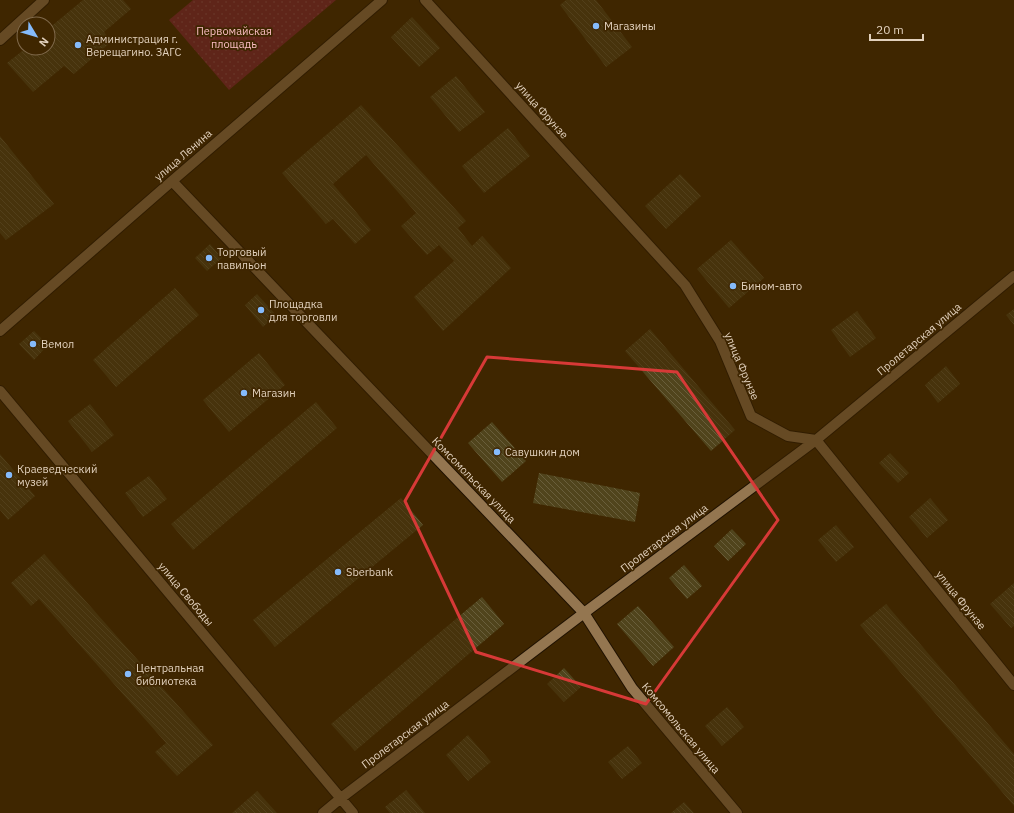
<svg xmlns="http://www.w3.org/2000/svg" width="1014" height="813" font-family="'IBM Plex Sans',sans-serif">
<defs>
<pattern id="park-dots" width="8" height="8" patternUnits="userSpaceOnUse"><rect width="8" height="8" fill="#852438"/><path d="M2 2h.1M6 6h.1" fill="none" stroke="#964353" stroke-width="1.8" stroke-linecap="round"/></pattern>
<pattern id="building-back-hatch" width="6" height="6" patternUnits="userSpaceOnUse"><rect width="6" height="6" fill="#50441c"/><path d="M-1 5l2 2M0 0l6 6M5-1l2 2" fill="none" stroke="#695e3b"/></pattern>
</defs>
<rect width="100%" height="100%" fill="#3f2600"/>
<!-- park -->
<path fill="url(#park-dots)" d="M193 0H336L229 90 169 20Z"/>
<!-- building -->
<path fill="url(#building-back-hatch)" d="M83 0H123L131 9 104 32 111 42 74 74 64 66 33 92 7 63 26 48H48V29Z
M566 0H596L632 47 606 67 560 5Z
M412 17 440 48 419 67 391 37Z
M456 76 485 112 459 132 430 97Z
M361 105 466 221 458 228 472 246 482 236 511 268 443 331 414 297 454 261 439 245 427 255 401 226 416 213 366 155 333 184 371 230 355 244 333 219 326 224 282 173Z
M508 128 530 156 484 193 462 166Z
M0 136 54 204 6 240 0 233Z
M680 174 701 196 666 229 645 206Z
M731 240 764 278 729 308 697 269Z
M210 244 222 258 207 271 195 258Z
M175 288 199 315 116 387 93 360Z
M257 294 276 315 263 327 245 305Z
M1014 309V325L1006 315Z
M857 311 876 338 850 357 831 330Z
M650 329 735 430 711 451 625 351Z
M34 331 48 345 34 360 19 344Z
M259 353 285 385 229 432 203 400Z
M946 366 960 384 938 403 925 385Z
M316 402 337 428 193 550 171 524Z
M90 404 114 435 92 452 68 421Z
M492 422 526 461 502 482 468 443Z
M890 453 909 473 898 483 879 463Z
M0 454 35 496 8 520 0 510Z
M539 473 640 493 635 522 533 503Z
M149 476 167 499 143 517 125 493Z
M401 498 423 525 275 647 253 620Z
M930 498 948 520 927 538 909 517Z
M836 525 854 547 836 562 818 540Z
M732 529 746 544 728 561 714 546Z
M44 554 213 745 177 776 155 752 166 743 39 599 31 606 11 583Z
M684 565 702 586 687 599 669 578Z
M1014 583V626L1011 628 990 604Z
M482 597 504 624 355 751 331 724Z
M886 604 1014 754V806L860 625Z
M638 606 674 647 653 666 617 624Z
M564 668 581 687 564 702 547 684Z
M727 707 744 727 722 746 705 726Z
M468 735 491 762 468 781 446 755Z
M628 746 642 763 622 779 608 762Z
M406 790 425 813H390L385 807Z
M257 791 277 813H232Z
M684 802 694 813H671Z"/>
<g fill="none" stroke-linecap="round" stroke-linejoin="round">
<!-- minor casing -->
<g stroke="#1f1101" stroke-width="12">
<path id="minor" d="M425 0 685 285 720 341 751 416 788 436 816 440 1014 685
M0 40 44 0
M172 181 584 613 632 688 737 813
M0 331 172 181 382 0
M0 391 353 813
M323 813 341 798 584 613 816 440 1014 276"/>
</g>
<!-- minor -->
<use href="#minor" stroke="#947650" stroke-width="10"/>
</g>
<!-- marked area -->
<path d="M0 0H1014V813H0ZM487 357 677 372 778 520 646 704 476 652 405 501Z" fill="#3f2600" fill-opacity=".55" fill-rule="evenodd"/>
<path fill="none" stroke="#d73937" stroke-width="3" stroke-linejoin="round" d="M487 357 677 372 778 520 646 704 476 652 405 501Z"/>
<!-- markers -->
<g fill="#85bbfb" stroke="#3f2600" stroke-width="1.5">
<circle cx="596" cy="26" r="4"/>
<circle cx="78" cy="45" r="4"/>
<circle cx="209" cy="258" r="4"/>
<circle cx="733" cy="286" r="4"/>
<circle cx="261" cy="310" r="4"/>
<circle cx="33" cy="344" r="4"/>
<circle cx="244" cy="393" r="4"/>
<circle cx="497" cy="452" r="4"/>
<circle cx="9" cy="475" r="4"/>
<circle cx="338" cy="572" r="4"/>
<circle cx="128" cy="674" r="4"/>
</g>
<g text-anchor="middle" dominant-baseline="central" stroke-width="3.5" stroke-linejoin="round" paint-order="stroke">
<!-- poi labels -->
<g font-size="11" fill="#e2d1bd" stroke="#3f2600" text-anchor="start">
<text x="604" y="26">Магазины</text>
<text x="86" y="39">Администрация г.<tspan x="86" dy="13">Верещагино. ЗАГС</tspan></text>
<text x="217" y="252">Торговый<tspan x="217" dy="13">павильон</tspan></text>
<text x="741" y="286">Бином-авто</text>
<text x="269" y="304">Площадка<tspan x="269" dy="13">для торговли</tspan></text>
<text x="41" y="344">Вемол</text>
<text x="252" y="393">Магазин</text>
<text x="505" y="452">Савушкин дом</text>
<text x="17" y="469">Краеведческий<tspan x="17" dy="13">музей</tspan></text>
<text x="346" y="572">Sberbank</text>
<text x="136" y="668">Центральная<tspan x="136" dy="13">библиотека</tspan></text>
</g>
<!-- park labels -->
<g font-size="11" fill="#fbbdc3" stroke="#3f2600">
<text x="234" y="31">Первомайская<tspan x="234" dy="13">площадь</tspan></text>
</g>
<!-- street labels -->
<g font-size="11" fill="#e2d1bd" stroke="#3f2600">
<text transform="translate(542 110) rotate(48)">улица Фрунзе</text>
<text transform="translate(183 155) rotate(-41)">улица Ленина</text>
<text transform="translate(919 339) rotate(-40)">Пролетарская улица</text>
<text transform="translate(742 366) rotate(67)">улица Фрунзе</text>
<text transform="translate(474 480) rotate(46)">Комсомольская улица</text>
<text transform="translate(664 538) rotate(-37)">Пролетарская улица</text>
<text transform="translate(186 594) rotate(50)">улица Свободы</text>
<text transform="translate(961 600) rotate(51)">улица Фрунзе</text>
<text transform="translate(681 728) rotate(50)">Комсомольская улица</text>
<text transform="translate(405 734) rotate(-37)">Пролетарская улица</text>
</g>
</g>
<!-- north arrow -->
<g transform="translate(36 36) rotate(128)"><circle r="19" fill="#3f2600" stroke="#806a4c"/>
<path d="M0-3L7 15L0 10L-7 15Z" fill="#85bbfb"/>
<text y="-6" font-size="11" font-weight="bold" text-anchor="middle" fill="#e2d1bd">N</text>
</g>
<!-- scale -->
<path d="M870 34v6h53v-6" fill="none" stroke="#e2d1bd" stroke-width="2"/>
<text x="876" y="34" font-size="12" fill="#e2d1bd" stroke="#3f2600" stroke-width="3" paint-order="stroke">20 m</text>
</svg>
